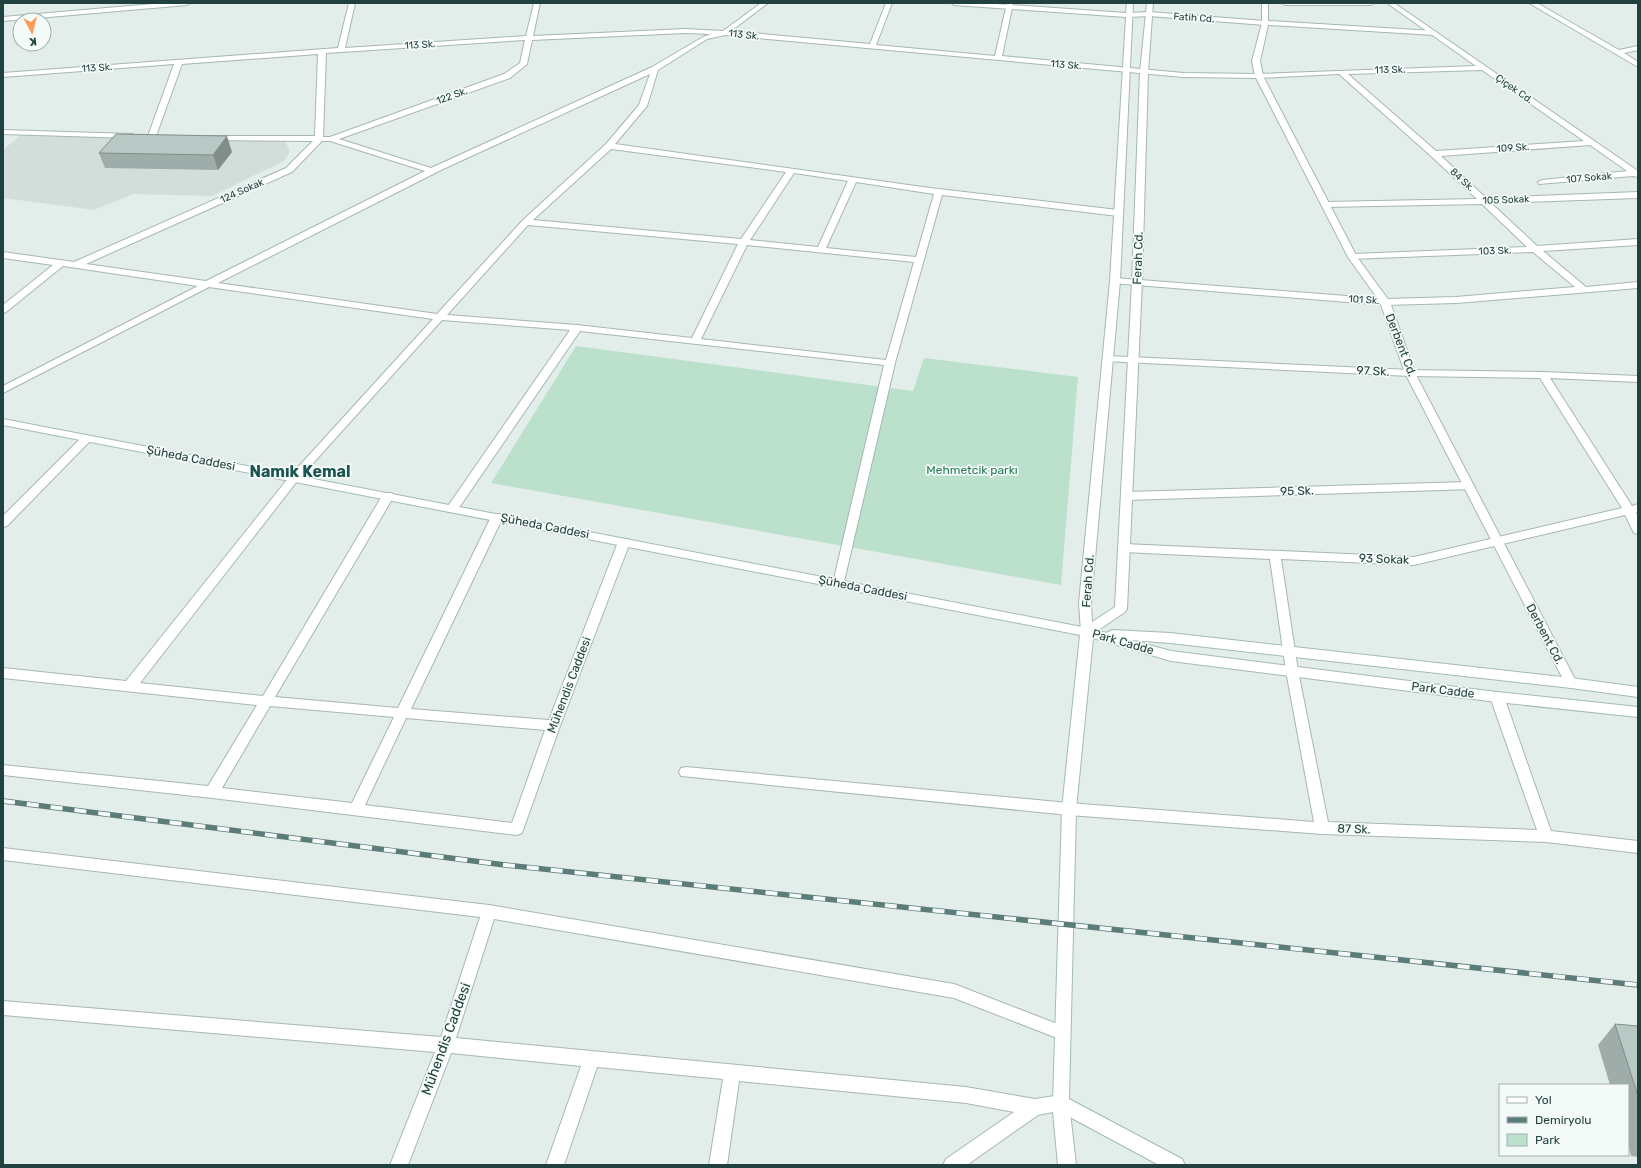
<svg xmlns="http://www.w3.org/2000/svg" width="1641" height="1168" font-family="Rubik,sans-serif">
<rect width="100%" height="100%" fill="#e3eeeb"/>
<!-- built -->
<path fill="#d1deda" d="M22 134 285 141 290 151 284 161 212 196 133 194 94 210 3 198V150Z"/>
<!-- green -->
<path fill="#bbe0cc" d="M576 346 913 391 924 358 1078 377 1061 585 491 483Z"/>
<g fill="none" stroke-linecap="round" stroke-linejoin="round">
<!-- minor casing -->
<g stroke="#a5b7b4" stroke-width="2">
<path id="minor" d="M349 3H355L345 48 526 36 534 3H540L533 36 685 29 723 31 761 3H768L731 31 870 44 886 3H892L876 45 995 56 1007 3H1013L1002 56 1183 73 1259 74 1476 66 1387 3H1394L1638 171V177L1633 176 1539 184 1538 182 1542 180 1627 171 1590 145 1441 156 1486 198 1638 192V198L1491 203 1537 246 1638 239V245L1543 251 1586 287 1638 282V288L1456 303 1385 305 1112 283 1110 281 1115 278 1385 299 1456 297 1575 287 1533 252 1350 259 1348 257 1350 255 1353 254 1527 247 1482 204 1323 207 1322 205 1323 203 1326 202 1477 199 1431 156 1339 74 1259 78 1183 77 725 35 707 39 658 70 647 106 615 144 930 188 1118 210 1122 213 1118 216 942 195 895 363 843 586 839 587 835 586 833 583 884 365 580 331 456 512H448L446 509 448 506 570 330 442 320 298 480 140 683 263 696 382 496 384 493H392L394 496 275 697 398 708 491 517 493 514H501L503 517 411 709 549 720 618 542 620 539H628L630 542 560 726 522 833 517 835 212 798 3 775V765L208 786 257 705 3 678V668L126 681 290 476 433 319 209 287 3 393V386L198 286 63 266 6 312 3 313V305L53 265 3 258V252L74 262 286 168 313 141 212 140 208 138 212 136H315L318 54 182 64 156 136 152 138 148 136 174 64 3 77V73L338 48ZM685 33 711 34 703 37 652 67 431 168 339 139 510 78 527 64 532 40ZM525 40 520 63 504 74 330 137H323L326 53ZM1482 70 1584 141 1436 151 1348 74ZM650 74 639 105 606 144 523 220 437 314 218 283 441 170ZM322 141H330L425 171 206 281 86 264 292 172ZM611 149 786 172 741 239 533 220ZM794 173 848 181 818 247 750 240ZM856 182 934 194 916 257 826 248ZM528 225 738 244 692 338 577 325 447 315ZM747 245 914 262 886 360 701 339ZM270 706 394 717 352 803 222 788ZM406 718 545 730 512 823 365 805Z
M1282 3H1374L1371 5H1285Z
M1529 3H1537L1619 50 1638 46V50L1624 53 1638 62V67Z
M1149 12 1265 21 1268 23 1265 25 1149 16 1129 17 1126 15 1129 13Z
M3 130 132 134 136 136 132 138 3 134Z
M1108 356 1410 370 1543 372 1638 376V382L1550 378 1632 506 1638 504V512H1636L1638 517V534L1634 533 1625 515 1414 565 1281 559 1298 671 1328 822 1537 830 1490 697 1492 694 1497 692 1502 694 1504 697 1551 831 1638 841V853L1546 842 1322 834 1069 815 681 776 679 772 681 768 686 767 1069 803 1314 822 1286 671 1270 559 1124 552 1120 551 1118 548 1120 545 1124 544 1414 557 1622 508 1540 378 1410 376 1104 361 1103 359Z
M87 435 92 438 91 440 7 526 3 527V516L83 436Z
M1468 482 1472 483 1474 486 1472 489 1127 500 1123 499 1121 496 1123 493 1127 492Z
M3 848 489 905 954 984 1068 1028 1070 1033 1068 1038 1062 1040 954 998 494 919 456 1038 966 1087 1035 1099 1061 1095 1067 1097 1069 1103 1076 1165H1058L1053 1112 1038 1115 967 1165H943L946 1159 1014 1112 966 1103 739 1081 727 1165H709L723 1079 597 1067 564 1165H546L581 1066 451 1053 408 1165H390L435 1052 3 1015V1001L441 1037 480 917 3 860Z"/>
</g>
<!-- tertiary casing -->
<g stroke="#a5b7b4" stroke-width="2">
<path id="tertiary" d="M164 3H190L187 5 3 21V17Z
M951 3H983L1126 13 1127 3H1133L1120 281 1091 603 1092 622 1115 607 1132 282 1140 72 1147 3H1153L1148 72 1142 282 1127 609 1125 612 1091 635 1087 636 1083 635 1081 632 1079 603 1110 281 1126 17 954 5Z
M1262 3H1268V21L1434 31 1437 33 1434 35 1268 25 1260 61 1263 76 1357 257 1390 302 1415 373 1577 683 1576 686 1571 688 1566 686 1565 683 1405 373 1380 302 1348 257 1255 76 1252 61 1262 23Z"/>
</g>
<!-- secondary casing -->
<g stroke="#a1bbb6" stroke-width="2">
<path id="secondary" d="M3 419 1087 628 1106 633 1112 630 1170 633 1571 678 1638 687V697L1571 688 1170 643 1130 640 1171 651 1497 692 1638 707V717L1497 702 1171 661 1093 638 1076 809 1069 1099 1182 1159 1185 1165H1159L1055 1109 1053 1103 1062 809 1080 635 3 425Z"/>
</g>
<!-- minor -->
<use href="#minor" fill="#fff" fill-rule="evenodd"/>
<!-- tertiary -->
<use href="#tertiary" fill="#fff" fill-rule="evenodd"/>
<!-- secondary -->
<use href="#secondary" fill="#fff" fill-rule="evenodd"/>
<!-- rail casing -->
<g stroke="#5c7c79" stroke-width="5.5">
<path id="rail" d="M3 801 505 865 1638 985"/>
</g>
<!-- rail -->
<use href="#rail" stroke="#f4faf8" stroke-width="4" stroke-dasharray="12" stroke-linecap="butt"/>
</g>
<!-- wall -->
<path fill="#9eada9" d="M232 152 218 170 105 168 99 153Z
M1615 1024 1638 1026V1157L1631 1156 1628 1145V1085H1610L1598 1045Z"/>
<!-- shaded-wall -->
<path fill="#818d8a" d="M227 136 232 152 218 170 213 155Z"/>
<!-- building -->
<path fill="#b8c9c5" stroke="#818d8a" d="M116 134 227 136 213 155 99 153Z
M1615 1024 1638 1026V1096Z"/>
<g text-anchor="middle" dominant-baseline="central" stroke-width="3.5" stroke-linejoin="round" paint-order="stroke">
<!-- far-street labels -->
<g font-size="10" fill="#21413e" stroke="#f4faf8">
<text transform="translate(1194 18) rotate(4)">Fatih Cd.</text>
<text transform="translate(744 35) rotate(6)">113 Sk.</text>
<text transform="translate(420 45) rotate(-4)">113 Sk.</text>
<text transform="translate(1066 65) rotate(5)">113 Sk.</text>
<text transform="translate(97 68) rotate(-4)">113 Sk.</text>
<text transform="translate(1390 70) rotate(-1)">113 Sk.</text>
<text transform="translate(1514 89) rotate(35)">Çiçek Cd.</text>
<text transform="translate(452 96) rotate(-20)">122 Sk.</text>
<text transform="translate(1513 148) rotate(-4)">109 Sk.</text>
<text transform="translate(1589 178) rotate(-5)">107 Sokak</text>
<text transform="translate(1462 180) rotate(43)">84 Sk.</text>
<text transform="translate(242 191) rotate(-24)">124 Sokak</text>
<text transform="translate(1506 200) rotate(-2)">105 Sokak</text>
<text transform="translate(1495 251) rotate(-2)">103 Sk.</text>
<text transform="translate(1364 300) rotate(4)">101 Sk.</text>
</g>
<!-- street labels -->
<g font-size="12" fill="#21413e" stroke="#f4faf8">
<text transform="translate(1138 258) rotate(-88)">Ferah Cd.</text>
<text transform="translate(1401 345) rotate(69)">Derbent Cd.</text>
<text transform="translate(1373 371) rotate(3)">97 Sk.</text>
<text transform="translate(191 458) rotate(11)">Şüheda Caddesi</text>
<text transform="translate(1297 491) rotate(-2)">95 Sk.</text>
<text transform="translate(545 526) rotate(11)">Şüheda Caddesi</text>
<text transform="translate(1384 559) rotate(2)">93 Sokak</text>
<text transform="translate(1088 581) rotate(-86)">Ferah Cd.</text>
<text transform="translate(863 588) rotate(11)">Şüheda Caddesi</text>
<text transform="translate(1545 634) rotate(62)">Derbent Cd.</text>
<text transform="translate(1123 642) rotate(16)">Park Cadde</text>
<text transform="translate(569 685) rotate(-69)">Mühendis Caddesi</text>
<text transform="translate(1443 690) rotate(7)">Park Cadde</text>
<text transform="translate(1354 829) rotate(2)">87 Sk.</text>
</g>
<!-- park labels -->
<g font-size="12" fill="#287b57" stroke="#f4faf8">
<text x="972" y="470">Mehmetcik parkı</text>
</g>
<!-- near-street labels -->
<g font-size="14" fill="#21413e" stroke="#f4faf8">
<text transform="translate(446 1039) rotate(-70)">Mühendis Caddesi</text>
</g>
<!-- district labels -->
<g font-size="16" font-weight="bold" fill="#1b5551" stroke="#f4faf8">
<text x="300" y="471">Namık Kemal</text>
</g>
</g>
<!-- border -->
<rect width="1641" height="1168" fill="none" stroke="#21413e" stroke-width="8"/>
<!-- legend -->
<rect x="1499" y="1084" width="130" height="72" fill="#f4faf8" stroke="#a0b0ae"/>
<rect x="1507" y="1097" width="20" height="6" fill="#ffffff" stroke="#a0b0ae"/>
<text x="1535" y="1104" font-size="12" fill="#21413e">Yol</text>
<rect x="1507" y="1117" width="20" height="6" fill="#5c7c79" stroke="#a0b0ae"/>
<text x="1535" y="1124" font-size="12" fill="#21413e">Demiryolu</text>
<rect x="1507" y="1134" width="20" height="12" fill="#bbe0cc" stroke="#a0b0ae"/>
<text x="1535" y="1144" font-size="12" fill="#21413e">Park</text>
<!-- north arrow -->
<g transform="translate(32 32) rotate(173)"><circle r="19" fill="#f4faf8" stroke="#a0b0ae"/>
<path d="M0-3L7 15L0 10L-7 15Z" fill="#fb9b54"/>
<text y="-6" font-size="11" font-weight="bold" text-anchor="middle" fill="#21413e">K</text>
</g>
</svg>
